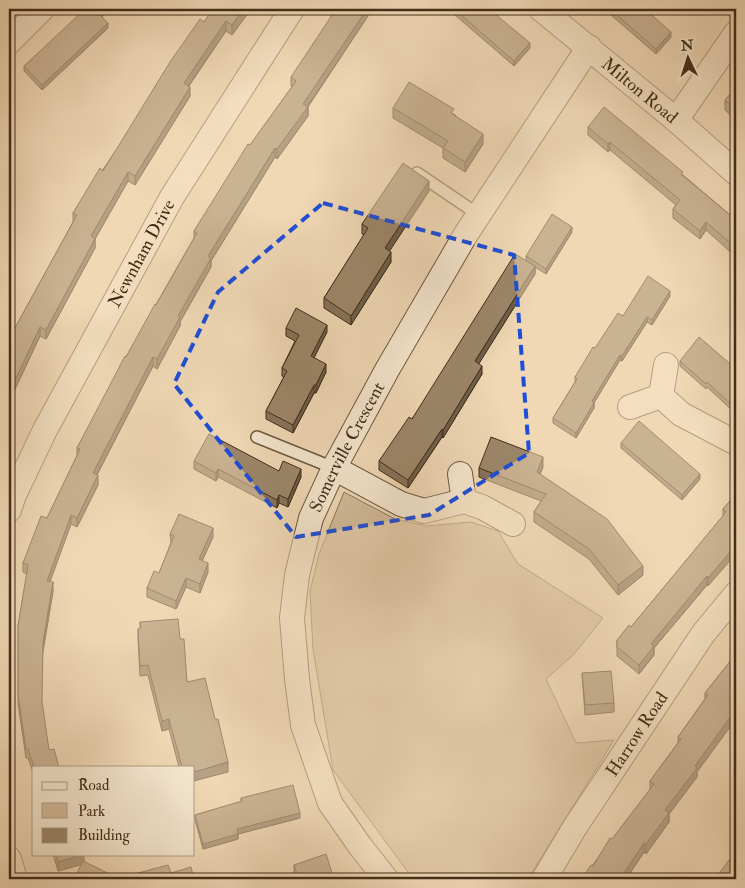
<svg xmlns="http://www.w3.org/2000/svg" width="745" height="888" font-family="'IM FELL Double Pica',serif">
<rect width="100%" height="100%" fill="#f0d8b5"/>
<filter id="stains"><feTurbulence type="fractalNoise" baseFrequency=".004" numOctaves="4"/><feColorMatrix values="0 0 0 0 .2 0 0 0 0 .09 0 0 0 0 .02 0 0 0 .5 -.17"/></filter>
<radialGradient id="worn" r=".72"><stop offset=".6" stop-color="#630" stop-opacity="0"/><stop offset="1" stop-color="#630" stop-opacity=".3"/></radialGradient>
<!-- green -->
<path fill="#d2bb9a" stroke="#8a745a" d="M344 492 395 519 427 526 471 522 498 531 518 564 603 618 574 654 546 679 576 743 614 740 528 879H413L333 770 313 649 310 591 319 554Z"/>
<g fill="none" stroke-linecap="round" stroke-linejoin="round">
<!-- lane casing -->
<g stroke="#6e5840" stroke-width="14">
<path id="lane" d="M417 173 479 215
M257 437 334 468"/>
</g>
<!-- street casing -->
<g stroke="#6e5840" stroke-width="26">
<g id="street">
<path id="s1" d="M541 9 676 120 736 173"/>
<path d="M9 42 42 9"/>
<path d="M676 120 736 33"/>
<path d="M661 396 666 365"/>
<path d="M630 407 661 396 681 414 736 443"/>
<path d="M334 468 401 504 424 511 464 501 482 507 513 524"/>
<path d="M460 474 464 501"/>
<path id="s2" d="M9 510 14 495 45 430 172 197 292 9"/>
<path d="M9 859 15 879"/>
<path id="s3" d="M386 879 360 846 330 803 303 725 297 679 292 618 297 575 311 518 334 468 387 370 466 234 589 47"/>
<path id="s4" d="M544 879 575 827 703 634 736 594"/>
</g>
</g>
<!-- lane -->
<use href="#lane" stroke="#f5e6cf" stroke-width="11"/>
<!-- street -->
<use href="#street" stroke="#f5e6cf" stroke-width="24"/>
</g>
<!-- wall -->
<path fill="#86735b" stroke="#422d19" d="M213 9H251L232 35 226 31 189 86 190 96 135 185 128 181 95 239V248L46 339 40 336 9 402V334L15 328 73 222V213Z
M368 9V16L308 107V116L277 159 275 157 211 261V267L180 322V326L157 369 153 366 97 475 98 485 77 527 71 524 50 581 53 591 43 651 34 775 28 758H26L18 704V626L27 574 23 572V563L47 518 77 456V448L126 357 194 238V231L250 145 292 87 291 86V77Z
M448 9H489L530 48 514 66Z
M604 9H645L671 37 656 54Z
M102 16 108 28 42 90 24 71V66Z
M736 88V120L725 110V100Z
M393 108 454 114 483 144 465 172 443 158V148L393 118Z
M588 127 683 175 736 220V257L706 230 700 239 673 218V209L676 205 610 150 608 152 588 135Z
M429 191 389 251 391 262 351 325 324 308V298L364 235 362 234V224Z
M572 232 546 274 535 267V274L478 364 482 374 443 438 442 437 408 488 379 470V461L412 419 526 260V256Z
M670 296 652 325 647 322 622 361 620 360 594 403V408L576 438 553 423V418L575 382V377L595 348 623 316Z
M286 328 327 332 314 357 326 372 316 393H314L293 433 266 419V411L284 377 282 376V368L295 341 286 336Z
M680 361 736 369V414L707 387 706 389 680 366Z
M621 443 700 479 682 500 621 448Z
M194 461 279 471 301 477 288 507 279 503 277 508 218 477 216 481 194 469Z
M543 467 540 474 643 575 618 595 589 559 534 522V512L541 501 479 477V468Z
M736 491 708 586 707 585 654 648V655L639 674 617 656V640L631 627 723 516V509L732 499V496Z
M170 534 213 537 202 561 208 572 200 593 186 587 176 609 147 597V588L159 573 171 543Z
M140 622 180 639 187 682 228 772 194 767H179L169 729 162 731 148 675 140 676 138 638V629H140Z
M736 654 722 737 697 772V777L669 814V822L646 854 644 852 626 879H582L650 790V781L678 743V737L705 699V693Z
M582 673 614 703V712L585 715Z
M241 798 300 818 238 834V839L203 849 195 820V815L241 802Z
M53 854H84L82 864 58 871Z
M294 865 334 879H353H297L294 872Z"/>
<!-- shaded-wall -->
<path fill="#6d5e4a" stroke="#422d19" d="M104 9H110L99 19V14Z
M244 9H251L232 35V25Z
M367 9H368V16L305 110 308 107V116L277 159V149L303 104Z
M226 21V31L184 92V83Z
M108 23V28L42 90V85Z
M671 32V37L656 54V49Z
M530 43V48L514 66V61Z
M190 87V96L135 185V176Z
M483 134V144L465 172V162Z
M610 142V150L608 152V144Z
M275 148V157L211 261V267L180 322V326L157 369V359L208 256Z
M128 172V181L91 246V236Z
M429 181V191L385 258V248Z
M706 222V230L700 239V231Z
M572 227V232L546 274V269Z
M95 239V248L46 339V330Z
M391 252V262L351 325V316Z
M535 266V274L475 370V361Z
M670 291V296L652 325V320Z
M647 317V322L622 361V356Z
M327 325V332L311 364V356Z
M40 327V336L9 402V393Z
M620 355V360L592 406V401Z
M153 357V366L93 482V473Z
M326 364V372L316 393V385Z
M482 366V374L443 438V430Z
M314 385V393L293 433V425Z
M594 403V408L576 438V433Z
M442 429V437L408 488V480Z
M543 457V467L537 482V472Z
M218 469V477L216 481V473Z
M301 469V477L288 507V499Z
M700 474V479L682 500V495Z
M98 475V485L77 527V518Z
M279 495V503L277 508V500Z
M71 515V524L47 590V581Z
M213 528V537L199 568V559Z
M736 545V554L708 586V578Z
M208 563V572L200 593V584Z
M643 566V575L618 595V585Z
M707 576V585L654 648V655L639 674V665L651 644Z
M186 578V587L176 609V601Z
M53 582V591L43 651V642Z
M736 709V719L697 772V777L669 814V822L646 854V844L665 810 695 766Z
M169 719V729L162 731V721Z
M228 762V772L194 781V772Z
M300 813V818L238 834V839L203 849V844L237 829Z
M644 843V852L626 879H620Z
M84 854V864L58 871V862Z"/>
<!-- building -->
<path fill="#9c866a" stroke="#422d19" d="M85 9H94L108 23 42 85 24 66Z
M94 9H104L99 14Z
M213 9H244L232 25 226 21 184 83 190 87 135 176 128 172 91 236 95 239 46 330 40 327 9 393V334L12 327 15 328 77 215 73 213 100 168 103 171 170 62 200 19 204 22Z
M336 9H367L303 104 308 107 277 149 275 148 208 256 211 258 178 316 180 317 157 359 153 357 93 473 98 475 77 518 71 515 47 581 53 582 43 642 42 701 49 750 54 749 59 767H34L28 749H26L18 695V626L28 565 23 563 41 516 47 518 80 449 77 448 125 356 126 357 155 304 156 305 197 233 194 231 248 144 250 145 296 81 291 77Z
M454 9H489L530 43 514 61Z
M610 9H645L671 32 656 49Z
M409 82 454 109 451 113 483 134 465 162 443 148 448 141 393 108Z
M736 88V111L725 100Z
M604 107 683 172 681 174 736 220V248L706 222 700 231 673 209 680 200 610 142 608 144 588 127Z
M403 163 429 181 385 248 391 252 351 316 324 298 368 228 362 224Z
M552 214 572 227 546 269 526 256Z
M515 254 535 266 475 361 482 366 443 430 442 429 408 480 379 461 409 417 412 419Z
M648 276 670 291 652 320 647 317 622 356 620 355 592 401 594 403 576 433 553 418 577 379 575 377 593 347 595 348 618 313 623 316Z
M296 308 327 325 311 356 326 364 316 385H314L293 425 266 411 287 371 282 368 299 335 286 328Z
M699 337 736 369V409L707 382 706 384 680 361Z
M639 421 700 474 682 495 621 443Z
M209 434 279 471 283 461 301 469 288 499 279 495 277 500 218 469 216 473 194 461Z
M491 437 543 457 537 472 607 519 643 566 618 585 589 549 534 512 546 494 479 468Z
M736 491V545L708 578 707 576 651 644 654 646 639 665 617 647V640L629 625 631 627 726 512 723 509 733 497 732 496Z
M179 514 213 528 199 559 208 563 200 584 186 578 176 601 147 588 154 571 159 573 174 536 170 534Z
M178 619 180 639H184L187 682 205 678 215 719H218L228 762 194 772V767H192L191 766 182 767 169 719 162 721 148 665 140 666 138 629 141 628 140 622Z
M736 654V709L695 766 697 768 665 810 669 813 646 844 644 843 620 879H582L591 865 593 866 610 838 612 839 654 784 650 781 681 739 678 737 708 695 705 693Z
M611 671 614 703 585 705 582 673Z
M293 785 300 813 237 829 238 834 203 844 195 815 242 801 241 798Z
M736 851V879H711L715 874 717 876Z
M56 854H84L58 862Z
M326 854 334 879 351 873 353 879H299L294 865Z
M83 861 120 879H74Z
M168 865 171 873 191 867 194 879H173L172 876V879H128L127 876Z"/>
<!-- marked area -->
<path d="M0 0H745V888H0ZM323 203 514 255 529 453 429 515 296 537 174 384 218 292Z" fill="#f0d8b5" fill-opacity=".55" fill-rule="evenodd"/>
<path fill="none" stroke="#1d4ed8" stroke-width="4" stroke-dasharray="10 6" stroke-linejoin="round" d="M323 203 514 255 529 453 429 515 296 537 174 384 218 292Z"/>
<g text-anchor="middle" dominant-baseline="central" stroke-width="4" stroke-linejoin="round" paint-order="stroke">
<!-- street labels -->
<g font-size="18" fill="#422d19" stroke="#f5e6cf">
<text stroke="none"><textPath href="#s1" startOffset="128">Milton Road</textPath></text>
<text stroke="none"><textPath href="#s2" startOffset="289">Newnham Drive</textPath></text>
<text stroke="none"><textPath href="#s3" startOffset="466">Somerville Crescent</textPath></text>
<text stroke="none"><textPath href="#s4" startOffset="172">Harrow Road</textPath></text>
</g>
</g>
<!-- margin -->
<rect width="745" height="888" fill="none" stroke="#f0d8b5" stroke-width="30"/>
<rect x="10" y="10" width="725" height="868" fill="none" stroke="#422d19" stroke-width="2.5"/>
<rect x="15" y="15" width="715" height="858" fill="none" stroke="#422d19"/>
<!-- legend -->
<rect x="32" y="766" width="162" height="90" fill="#f5e6cf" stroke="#ad9c86"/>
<rect x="42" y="782" width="25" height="8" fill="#f5e6cf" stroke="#ad9c86"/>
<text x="78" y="790" font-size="15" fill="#422d19">Road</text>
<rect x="42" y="803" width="25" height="15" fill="#d2bb9a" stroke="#ad9c86"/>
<text x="78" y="816" font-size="15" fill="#422d19">Park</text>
<rect x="42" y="828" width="25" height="15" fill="#9c866a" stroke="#ad9c86"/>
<text x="78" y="840" font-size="15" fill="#422d19">Building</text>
<!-- north arrow -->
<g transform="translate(688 58) rotate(356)" stroke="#f5e6cf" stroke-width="4" paint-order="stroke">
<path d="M0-4L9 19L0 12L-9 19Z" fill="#422d19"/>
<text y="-8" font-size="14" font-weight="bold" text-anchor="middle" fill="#422d19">N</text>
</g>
<rect width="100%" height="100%" filter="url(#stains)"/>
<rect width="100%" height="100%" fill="url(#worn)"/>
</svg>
